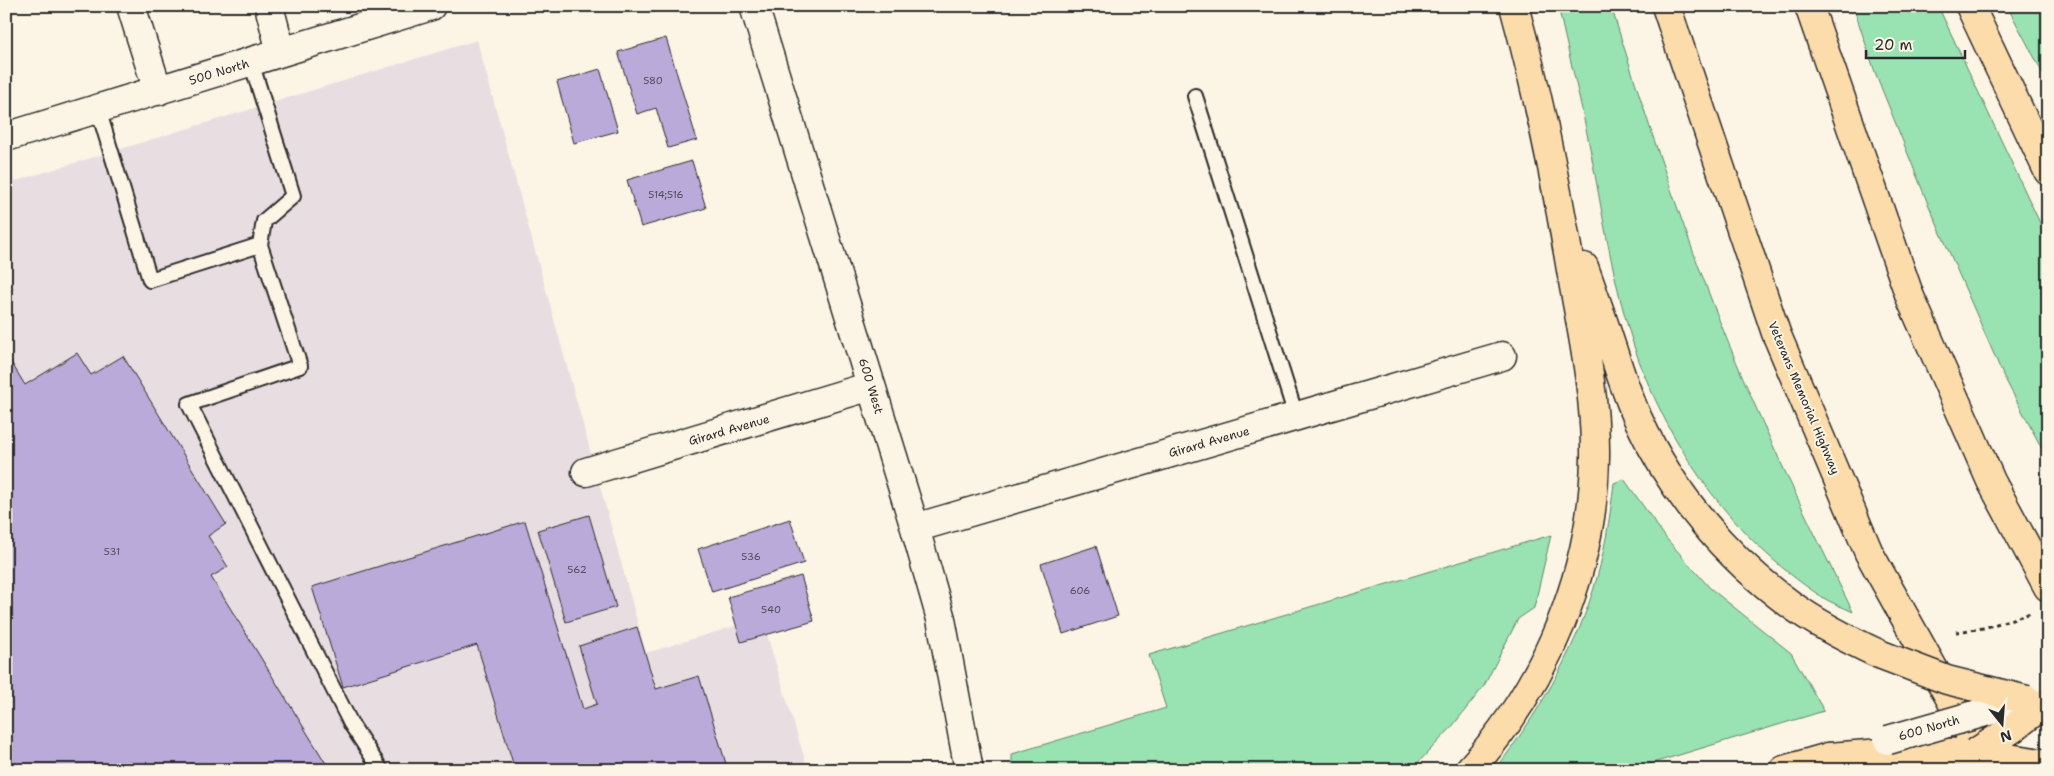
<svg xmlns="http://www.w3.org/2000/svg" width="2054" height="776" font-family="'Shantell Sans',sans-serif">
<rect width="100%" height="100%" fill="#fcf5e5"/>
<filter id="ink" filterUnits="userSpaceOnUse"><feTurbulence type="fractalNoise" baseFrequency=".02" numOctaves="2"/><feDisplacementMap in="SourceGraphic" scale="10" xChannelSelector="R" yChannelSelector="G"/><feConvolveMatrix kernelMatrix="1 2 1 2 8 2 1 2 1" color-interpolation-filters="sRGB"/></filter>
<g filter="url(#ink)">
<!-- built -->
<path fill="#e8dee2" d="M477 40 646 653 762 618 808 770H6V184Z"/>
<!-- green -->
<path fill="#99e2b2" stroke="#62866e" d="M1558 6H1611C1642 105 1674 203 1711 299 1752 406 1802 509 1853 612 1843 607 1831 603 1822 597 1728 536 1659 434 1628 327 1610 267 1601 204 1589 143 1580 97 1568 52 1558 6Z
M1853 6H1938L2048 240V460L2003 375 1926 199 1875 72Z
M2007 6H2040V11L2048 13V83Z
M1624 479 1666 538 1710 588 1791 653 1824 711 1630 770H1495C1537 715 1572 657 1593 591 1604 557 1610 518 1614 483Z
M1551 535 1534 608 1518 619 1484 686 1451 728 1411 770H1012V754L1166 708 1149 655Z"/>
<!-- building -->
<path fill="#b9aada" stroke="#2b2b2b" d="M666 38 697 140 668 148 656 108 637 114 618 52Z
M600 69 618 131 574 143 557 82Z
M692 161 706 208 641 227 627 180Z
M77 353 91 375 123 356 226 524 208 536 228 567 211 577 330 770H6V354L25 385Z
M589 515 616 607 566 622 538 530Z
M790 519 804 563 712 592 698 549Z
M525 521 583 709 597 704 579 646 637 627 656 689 699 676 727 767 719 770H515L477 645 343 687 312 587Z
M1096 546 1118 616 1063 634 1041 564Z
M801 576 814 621 741 642 728 597Z"/>
<g fill="none" stroke-linecap="round" stroke-linejoin="round">
<!-- lane casing -->
<g stroke="#2b2b2b" stroke-width="18">
<path id="lane" d="M251 62 293 196 264 221 260 245
M1195 96 1296 416
M98 109 150 280 260 245 300 366 189 404 351 724 381 770"/>
</g>
<!-- street casing -->
<g stroke="#2b2b2b" stroke-width="31">
<path id="street" d="M131 6 158 91
M269 6 281 52
M754 6 915 528 941 619 969 770
M6 137 431 6
M586 472 871 386
M915 528 1502 356"/>
</g>
<!-- primary casing -->
<g stroke="#2b2b2b" stroke-width="31">
<path id="primary" d="M1784 770 1829 757"/>
</g>
<!-- highway casing -->
<g stroke="#2b2b2b" stroke-width="31">
<path id="highway" d="M1666 6 1776 333 1869 553 1990 770
M1809 6 1910 297 1991 481 2048 587
M1970 6 2048 171
M1584 267C1593 292 1602 317 1610 342 1619 369 1627 396 1639 421 1672 493 1726 557 1790 604 1817 624 1849 640 1879 654
M1829 757 1895 752 1975 753
M1469 770C1546 686 1593 572 1595 458 1596 395 1582 332 1571 270 1556 181 1538 93 1514 6"/>
</g>
<!-- path -->
<path stroke="#2b2b2b" stroke-width="3" stroke-dasharray="4 4" stroke-linecap="butt" d="M1956 632 1984 628 2031 613"/>
<!-- lane -->
<use href="#lane" stroke="#fcf5e5" stroke-width="14"/>
<!-- street -->
<use href="#street" stroke="#fcf5e5" stroke-width="28"/>
<!-- primary -->
<use href="#primary" stroke="#fddcac" stroke-width="28"/>
<!-- highway -->
<use href="#highway" stroke="#fddcac" stroke-width="28"/>
<!-- secondary-bridge casing -->
<g stroke="#2b2b2b" stroke-width="31" stroke-linecap="butt">
<path id="secondary-bridge" d="M1888 740 2027 700"/>
</g>
<!-- highway-bridge casing -->
<g stroke="#2b2b2b" stroke-width="31" stroke-linecap="butt">
<path id="highway-bridge" d="M1879 654 1947 680 2027 700
M1975 753 2012 729 2045 703
M1975 753 2048 764"/>
</g>
<!-- secondary-bridge -->
<use href="#secondary-bridge" stroke="#fcf5e5" stroke-width="28"/>
<!-- highway-bridge -->
<use href="#highway-bridge" stroke="#fddcac" stroke-width="28"/>
</g>
</g>
<g text-anchor="middle" dominant-baseline="central" stroke-width="4" stroke-linejoin="round" paint-order="stroke">
<!-- number labels -->
<g font-size="10" fill="#4e4b57">
<text x="653" y="80">580</text>
<text x="666" y="194">514;516</text>
<text x="112" y="551">531</text>
<text x="751" y="556">536</text>
<text x="577" y="569">562</text>
<text x="1080" y="590">606</text>
<text x="771" y="609">540</text>
</g>
<!-- street labels -->
<g font-size="12" fill="#2b2b2b" stroke="#fcf5e5">
<text transform="translate(219 72) rotate(-17)">500 North</text>
<text transform="translate(871 386) rotate(73)">600 West</text>
<text transform="translate(1804 398) rotate(67)">Veterans Memorial Highway</text>
<text transform="translate(729 430) rotate(-16)">Girard Avenue</text>
<text transform="translate(1209 442) rotate(-16)">Girard Avenue</text>
<text transform="translate(1929 728) rotate(-16)">600 North</text>
</g>
</g>
<!-- margin -->
<rect width="2054" height="776" fill="none" stroke="#fcf5e5" stroke-width="25"/>
<rect x="12" y="12" width="2029" height="751" fill="none" stroke="#2b2b2b" stroke-width="2" filter="url(#ink)"/>
<!-- north arrow -->
<g transform="translate(2002 724) rotate(163)" stroke="#fcf5e5" stroke-width="4" paint-order="stroke">
<path d="M0-4L9 19L0 12L-9 19Z" fill="#2b2b2b"/>
<text y="-8" font-size="14" font-weight="bold" text-anchor="middle" fill="#2b2b2b">N</text>
</g>
<!-- scale -->
<path d="M1866 50v8h99v-8" fill="none" stroke="#2b2b2b" stroke-width="2.5"/>
<text x="1874" y="50" font-size="15" fill="#2b2b2b" stroke="#fcf5e5" stroke-width="4" paint-order="stroke">20 m</text>
</svg>
